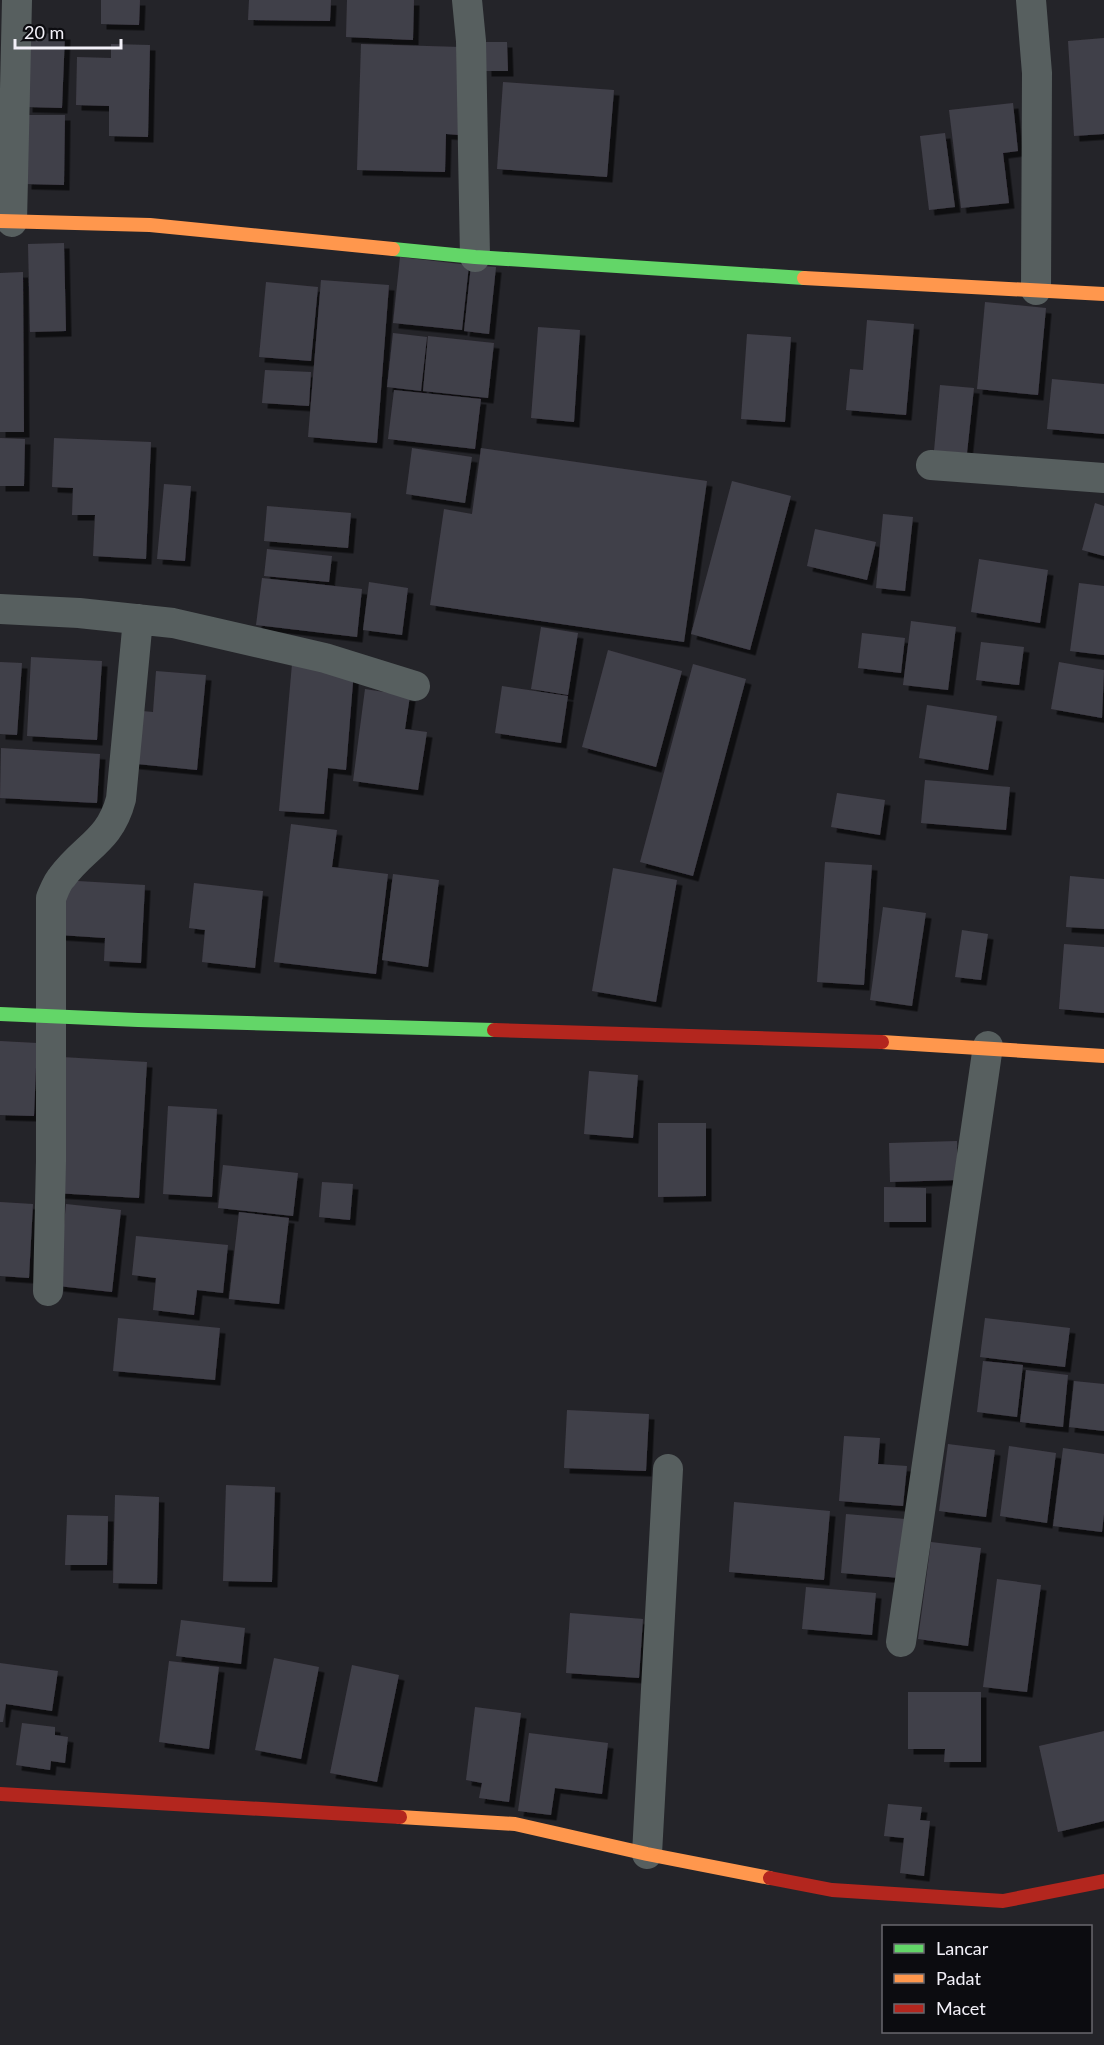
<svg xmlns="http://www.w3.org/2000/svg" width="1104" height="2045" font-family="Lato,sans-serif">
<defs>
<filter id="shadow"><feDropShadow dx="5.5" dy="5.5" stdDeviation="0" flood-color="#0009"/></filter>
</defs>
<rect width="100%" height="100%" fill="#242429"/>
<!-- building -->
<path fill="#413f49" filter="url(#shadow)" d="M101 0H140L139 25 101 24Z
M249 0H331L330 21 248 20Z
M347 0H414L413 40 346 37Z
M29 33 65 34 62 108 27 107Z
M1104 38V134L1074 136 1068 41Z
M485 42H507L508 71H486Z
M111 44 150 45 148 137 109 136V106L76 105 77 57 111 58Z
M361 44 461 47 459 135 446 134 445 172 357 170Z
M503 82 614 90 607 177 497 169Z
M1013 103 1018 151 1003 153 1009 203 961 208 949 110Z
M28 115H65L64 185 26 184Z
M945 133 955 207 929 210 920 136Z
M64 243 66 331 30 332 28 244Z
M400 257 469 265 462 330 393 323Z
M471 265 496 267 489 334 464 331Z
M23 272 24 432H0V273Z
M321 280 389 285 377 443 308 437Z
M266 282 318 287 311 361 259 357Z
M985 302 1046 308 1038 395 977 389Z
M867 320 914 324 906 415 846 410 850 369 863 370Z
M538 327 580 330 574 422 531 418Z
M393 333 427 337 421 391 387 387Z
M747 334 791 337 785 422 741 419Z
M428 336 494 343 488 398 423 391Z
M265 370 311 372 309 406 262 403Z
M1052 379 1104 384V434L1047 429Z
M940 385 974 388 967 453 934 451Z
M394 390 481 399 475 449 388 439Z
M0 438 25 439 24 486H0Z
M54 438 151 442 146 559 93 556 95 515H72L73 488 52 487Z
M412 448 472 457 465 503 406 494Z
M481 448 707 481 684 642 430 605 444 509 472 514Z
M732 481 791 496 750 650 691 634Z
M164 484 191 486 185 561 157 559Z
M1095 503 1104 506V556L1082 550Z
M267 506 351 513 348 548 264 541Z
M883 514 913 517 905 591 876 588Z
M815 529 876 542 867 580 807 566Z
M267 549 332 556 329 582 264 576Z
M979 559 1048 570 1040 623 971 612Z
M262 578 362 589 357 637 256 625Z
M369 582 408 588 402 635 363 630Z
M1079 583 1104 586V655L1070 651Z
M911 621 956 627 948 690 903 685Z
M541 627 578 633 568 695 531 689Z
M862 633 905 638 901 673 858 668Z
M981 642 1024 647 1019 685 976 680Z
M608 650 682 671 656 767 582 747Z
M31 657 102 661 97 740 27 736Z
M0 662 22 663 17 735 0 734Z
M1059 662 1104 670 1102 718 1051 709Z
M292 664 354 670 346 770 328 768 324 814 279 811Z
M693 664 746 679 693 876 640 862Z
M156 671 206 675 197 770 127 763 131 710 153 712Z
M502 686 568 696 561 743 495 733Z
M365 689 410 696 405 729 427 732 418 790 353 781Z
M927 705 997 716 988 770 919 758Z
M1 748 100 754 97 803 0 798Z
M925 780 1010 787 1006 830 921 823Z
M837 793 885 800 880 835 831 827Z
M291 824 337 830 332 867 388 874 376 974 274 962Z
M825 862 872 865 864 985 817 982Z
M613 868 677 880 656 1002 592 991Z
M393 874 439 880 428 967 382 960Z
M1070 876 1104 879V929L1066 927Z
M61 880 145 885 141 963 104 961 105 938 59 935Z
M194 883 263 891 255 968 202 962 205 930 189 928Z
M883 907 926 913 912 1006 870 1000Z
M962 930 988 934 981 980 955 977Z
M1064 944 1104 947V1013L1059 1009Z
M0 1041 37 1043 34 1116 0 1115Z
M62 1057 147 1062 139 1198 54 1193Z
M589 1071 638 1075 633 1138 584 1134Z
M168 1106 217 1109 212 1197 163 1194Z
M658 1123H706V1196L658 1197Z
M957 1141 958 1180 890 1182 889 1143Z
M223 1165 298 1173 293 1216 218 1208Z
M322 1182 353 1184 350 1220 319 1217Z
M884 1187 926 1188V1222H884Z
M0 1202 33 1204 29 1278 0 1276Z
M66 1204 121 1210 112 1292 58 1286Z
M239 1212 289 1218 279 1304 229 1299Z
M136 1236 228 1245 223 1293 197 1290 194 1315 153 1310 156 1278 132 1275Z
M118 1318 220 1328 215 1380 113 1371Z
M985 1318 1070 1328 1065 1367 980 1357Z
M983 1361 1023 1365 1017 1417 977 1412Z
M1026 1370 1068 1375 1063 1427 1020 1422Z
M1074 1381 1104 1384V1431L1069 1427Z
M567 1410 649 1414 646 1471 564 1468Z
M844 1436 880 1438 878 1464 907 1466 903 1506 839 1501Z
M948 1444 995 1450 986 1517 939 1511Z
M1009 1446 1056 1453 1047 1523 1000 1516Z
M1063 1448 1104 1454V1514L1102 1532 1053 1526Z
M226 1485 275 1487 272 1582 223 1581Z
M115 1495 159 1497 157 1584 113 1583Z
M734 1502 830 1511 824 1580 729 1572Z
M846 1514 905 1519 900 1578 841 1573Z
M67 1515 108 1516 107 1565H65Z
M931 1542 981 1548 968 1646 918 1639Z
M997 1579 1041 1585 1027 1692 983 1687Z
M806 1587 876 1593 872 1635 802 1629Z
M570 1613 643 1619 639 1678 566 1673Z
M181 1620 245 1628 241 1664 176 1656Z
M274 1658 319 1667 301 1759 255 1750Z
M169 1661 219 1667 209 1749 159 1742Z
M0 1663 58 1671 52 1711 6 1704 3 1722H0Z
M352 1665 399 1675 377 1782 330 1773Z
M908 1692H981V1762H944L945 1749H908Z
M475 1707 521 1713 509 1802 479 1798 482 1783 466 1780Z
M22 1723 55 1727V1735L68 1737 65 1763 51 1761 50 1770 16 1765Z
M1104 1731V1821L1058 1832 1039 1746Z
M529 1733 608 1743 602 1794 555 1788 551 1815 518 1811Z
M888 1804 922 1807 920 1820 930 1821 924 1876 900 1873 904 1838 884 1836Z"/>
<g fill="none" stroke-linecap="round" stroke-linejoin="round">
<!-- street -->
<path stroke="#575f5f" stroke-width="30" d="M467 0 471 41 475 257
M1031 0 1037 73 1036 290
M12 222 17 0
M931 465 1104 478
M0 609 79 613 173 623 325 658 415 686
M48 1291 51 1161V898C54 891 57 882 62 877 85 846 110 841 121 799L138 619
M901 1642 988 1046
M647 1854 668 1469"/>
<!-- fast -->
<path stroke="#63d668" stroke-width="14" d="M393 249 475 257 804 278
M0 1014 138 1020 494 1030"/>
<!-- slow -->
<path stroke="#ff974d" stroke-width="14" d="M0 221 150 225 393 249
M804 278 1104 294
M882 1042 1104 1056
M400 1817 515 1824 647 1854 770 1878"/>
<!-- jam -->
<path stroke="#b3261e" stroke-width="14" d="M494 1030 882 1042
M0 1794 400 1817
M770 1878 832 1890 1003 1901 1104 1881"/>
</g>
<!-- legend -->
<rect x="882" y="1925" width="210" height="108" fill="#0c0c10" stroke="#68676d" stroke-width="1.5"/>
<rect x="894" y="1944" width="30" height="9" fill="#63d668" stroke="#68676d" stroke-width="1.5"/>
<text x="936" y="1955" font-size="18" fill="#f2f0f8">Lancar</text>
<rect x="894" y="1974" width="30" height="9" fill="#ff974d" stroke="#68676d" stroke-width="1.5"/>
<text x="936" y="1985" font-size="18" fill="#f2f0f8">Padat</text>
<rect x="894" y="2004" width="30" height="9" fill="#b3261e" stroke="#68676d" stroke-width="1.5"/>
<text x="936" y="2015" font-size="18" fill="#f2f0f8">Macet</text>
<!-- scale -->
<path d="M15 39v9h106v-9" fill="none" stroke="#f2f0f8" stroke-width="3"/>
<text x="24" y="39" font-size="18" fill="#f2f0f8" stroke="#0c0c10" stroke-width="4.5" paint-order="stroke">20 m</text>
</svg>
